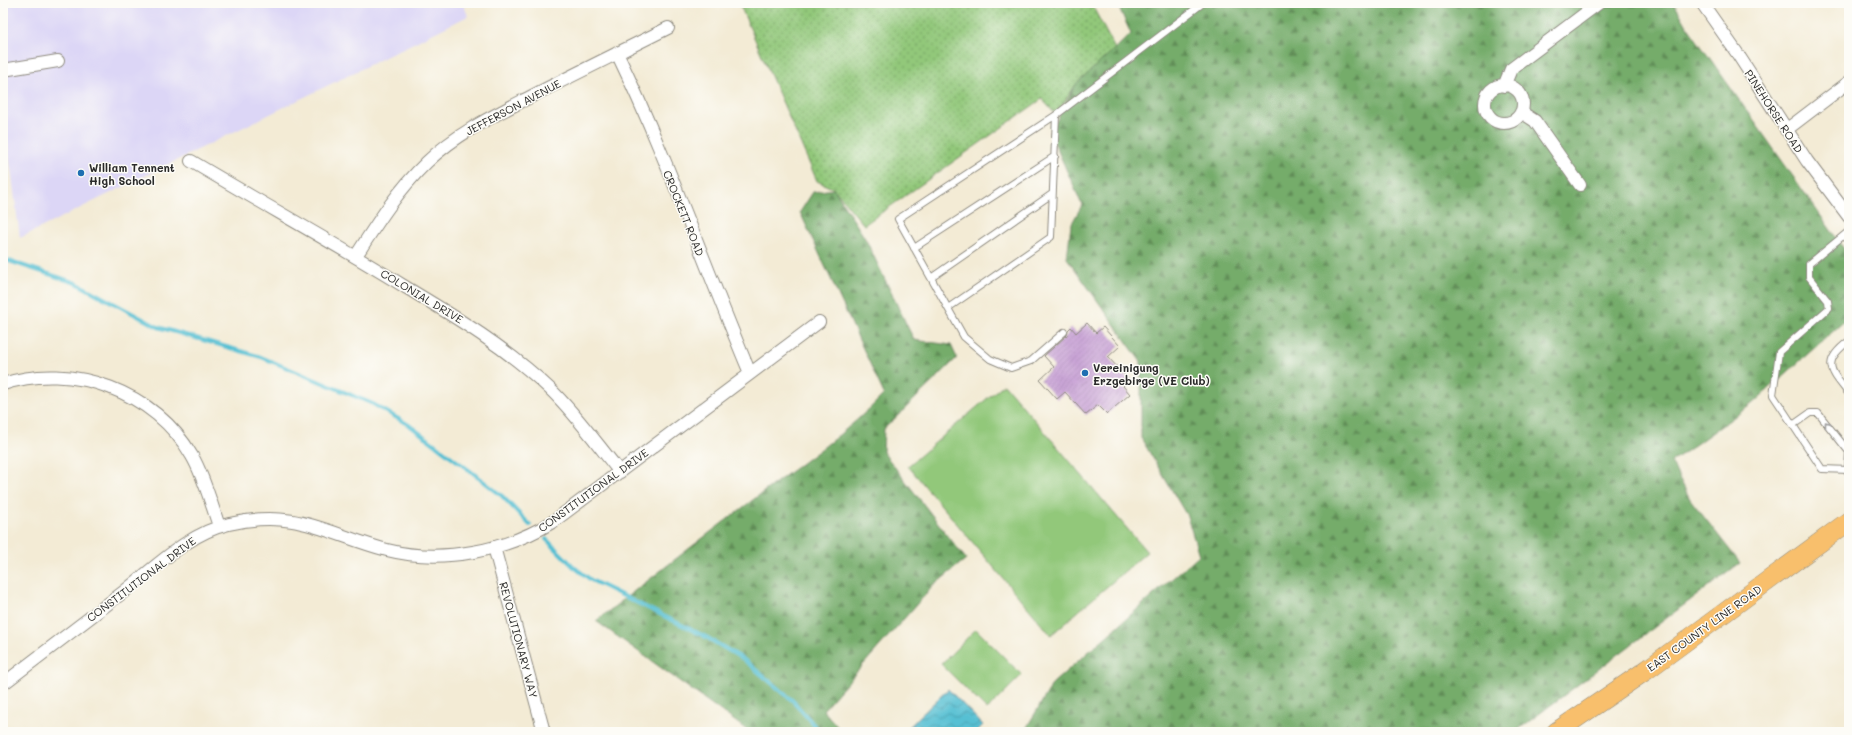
<svg xmlns="http://www.w3.org/2000/svg" width="1852" height="735" font-family="Mali,sans-serif">
<defs>
<pattern id="grass-dots" width="8" height="8" patternUnits="userSpaceOnUse"><rect width="8" height="8" fill="#92c87a"/><path d="M2 2h.1M6 6h.1" fill="none" stroke="#77a364" stroke-width="1.8" stroke-linecap="round"/></pattern>
<pattern id="forest-firs" width="22" height="20" patternUnits="userSpaceOnUse"><rect width="22" height="20" fill="#75ac6a"/><path d="M5 1l3.5 6h-7zM16 11l3.5 6h-7z" fill="#608c57"/></pattern>
<pattern id="water-waves" width="16" height="10" patternUnits="userSpaceOnUse"><rect width="16" height="10" fill="#57c0d3"/><path d="M0 5q4-4 8 0t8 0" fill="none" stroke="#489cab"/></pattern>
<pattern id="building-hatch" width="6" height="6" patternUnits="userSpaceOnUse"><rect width="6" height="6" fill="#c195d1"/><path d="M-1 1l2-2M0 6l6-6M5 7l2-2" fill="none" stroke="#9d7aaa"/></pattern>
</defs>
<rect width="100%" height="100%" fill="#fdfcf7"/>
<filter id="ink" filterUnits="userSpaceOnUse"><feTurbulence type="fractalNoise" baseFrequency=".025" numOctaves="2"/><feDisplacementMap in="SourceGraphic" scale="8" xChannelSelector="R" yChannelSelector="G"/><feConvolveMatrix kernelMatrix="1 2 1 2 8 2 1 2 1" color-interpolation-filters="sRGB"/></filter>
<filter id="wash" filterUnits="userSpaceOnUse"><feTurbulence type="fractalNoise" baseFrequency=".012" numOctaves="4" result="noise"/><feDisplacementMap in="SourceGraphic" scale="16" xChannelSelector="R" yChannelSelector="G"/><feGaussianBlur stdDeviation="0.9" result="paint"/><feColorMatrix in="noise" values="0 0 0 0 0 0 0 0 0 0 0 0 0 0 0 0 0 1.4 0 .05"/><feComposite in="paint" operator="in"/></filter>
<g filter="url(#wash)">
<rect width="100%" height="100%" fill="#f3ebd5"/>
<!-- built -->
<path fill="#dcd6f6" d="M3 3H463L468 16 20 238 3 108Z"/>
<!-- grass -->
<path fill="url(#grass-dots)" stroke="#5e7a52" d="M739 3H1091L1115 49 1076 84 1056 115 1042 99 864 225 834 189 817 181Z"/>
<!-- forest -->
<path fill="url(#forest-firs)" stroke="#506c4a" d="M1117 3H1674L1687 26 1849 256V317L1752 404 1671 462 1690 499 1740 563 1515 732H1024L1053 683 1199 555 1187 516 1141 438V362L1067 258 1071 225 1082 205 1050 133 1076 84 1131 34Z
M834 189 866 240 914 340 951 345 957 358 884 429 883 452 966 559 933 586 823 710 842 732H750L596 621C651 578 706 535 762 493 803 462 848 432 884 394L800 212 813 192Z"/>
<!-- garden -->
<path fill="#92c87a" stroke="#5e7a52" d="M1004 384 1147 552 1051 635 908 466Z
M976 629 1022 675 987 710 941 664Z"/>
<!-- water -->
<path fill="url(#water-waves)" stroke="#41767f" d="M948 689 983 725 976 732H910L907 729Z"/>
<g fill="none" stroke-linecap="round" stroke-linejoin="round">
<!-- stream -->
<path stroke="#57c0d3" stroke-width="4" d="M3 259 76 283 158 327 261 357 373 404 409 425 473 473 502 496 530 525
M546 539 574 567 591 580 706 637 743 659 793 701 820 732"/>
</g>
<g id="blocks">
<!-- building -->
<path fill="url(#building-hatch)" d="M1087 323 1096 333 1103 327 1120 346 1108 357 1129 380 1123 386 1130 394 1107 414 1098 405 1086 415 1065 392 1057 399 1040 380 1054 367 1044 356 1067 335 1068 330 1071 327 1076 333Z"/>
</g>
</g>
<g filter="url(#ink)">
<use href="#blocks" fill-opacity="0" stroke="#8f8b80" stroke-width="1"/>
<g fill="none" stroke-linecap="round" stroke-linejoin="round">
<!-- lane casing -->
<g stroke="#8f8b80" stroke-width="8">
<path id="lane" d="M1849 231 1809 264V277L1828 301 1829 308 1779 352 1773 395 1822 469 1849 470
M914 248 1055 156
M931 278 1052 194
M948 308 1051 237 1056 115
M1064 332 1031 361 1011 368 990 359 964 337 898 219 1056 115 1203 3
M1849 341C1821 362 1830 370 1849 394
M1793 425 1810 413H1818L1849 452 1848 469"/>
</g>
<!-- street casing -->
<g stroke="#8f8b80" stroke-width="14">
<path id="street" d="M1702 3 1737 53 1807 161 1849 217
M617 53C667 157 705 267 750 373
M3 70 58 61
M1485 104a19 19 0 1 1 38 0a19 19 0 1 1-38 0Z
M1504 86 1511 69 1599 3
M1521 112 1535 121 1580 185
M1786 130 1849 82
M191 161C263 204 336 244 407 288 457 318 507 348 550 389 576 414 597 444 620 472
M356 256C377 223 398 190 427 162 457 133 495 115 532 96 577 73 622 51 668 28
M3 384C72 361 156 392 192 456 203 474 212 506 219 526
M494 547 544 732
M3 684C44 653 85 621 126 590 157 566 189 533 229 524 296 508 327 534 387 550 442 564 506 551 554 521L819 322"/>
</g>
<!-- primary casing -->
<g stroke="#8f8b80" stroke-width="20">
<path id="primary" d="M1556 732 1648 669 1849 521"/>
</g>
<!-- lane -->
<use href="#lane" stroke="#fff" stroke-width="6"/>
<!-- street -->
<use href="#street" stroke="#fff" stroke-width="12"/>
<!-- primary -->
<use href="#primary" stroke="#f8bf6c" stroke-width="19"/>
</g>
<!-- one-way arrows -->
<defs><path id="oneway-chevron" d="M-2-3.5L2.5 0L-2 3.5" fill="none" stroke-width="1.6" stroke-linecap="round" stroke-linejoin="round"/></defs>
<use stroke="#a0a0a0" href="#oneway-chevron" transform="translate(1827 424) rotate(-128)"/>
</g>
<!-- markers -->
<g fill="#1f6fb2" stroke="#fdfcf7" stroke-width="1.5">
<circle cx="81" cy="173" r="4"/>
<circle cx="1085" cy="373" r="4"/>
</g>
<g text-anchor="middle" dominant-baseline="central" stroke-width="3" stroke-linejoin="round" paint-order="stroke">
<!-- street labels -->
<g font-size="11" fill="#2b2b2b" stroke="#fdfcf7">
<text transform="translate(513 107) rotate(-28)">JEFFERSON AVENUE</text>
<text transform="translate(1774 111) rotate(57)">PINEHORSE ROAD</text>
<text transform="translate(684 213) rotate(68)">CROCKETT ROAD</text>
<text transform="translate(422 296) rotate(31)">COLONIAL DRIVE</text>
<text transform="translate(593 490) rotate(-36)">CONSTITUTIONAL DRIVE</text>
<text transform="translate(141 579) rotate(-37)">CONSTITUTIONAL DRIVE</text>
<text transform="translate(1704 628) rotate(-36)">EAST COUNTY LINE ROAD</text>
<text transform="translate(519 640) rotate(75)">REVOLUTIONARY WAY</text>
</g>
<!-- poi labels -->
<g font-size="11" font-weight="bold" fill="#2b2b2b" stroke="#fdfcf7" text-anchor="start">
<text x="89" y="167">William Tennent<tspan x="89" dy="13">High School</tspan></text>
<text x="1093" y="367">Vereinigung<tspan x="1093" dy="13">Erzgebirge (VE Club)</tspan></text>
</g>
</g>
<!-- margin -->
<rect width="1852" height="735" fill="none" stroke="#fdfcf7" stroke-width="16"/>
</svg>
